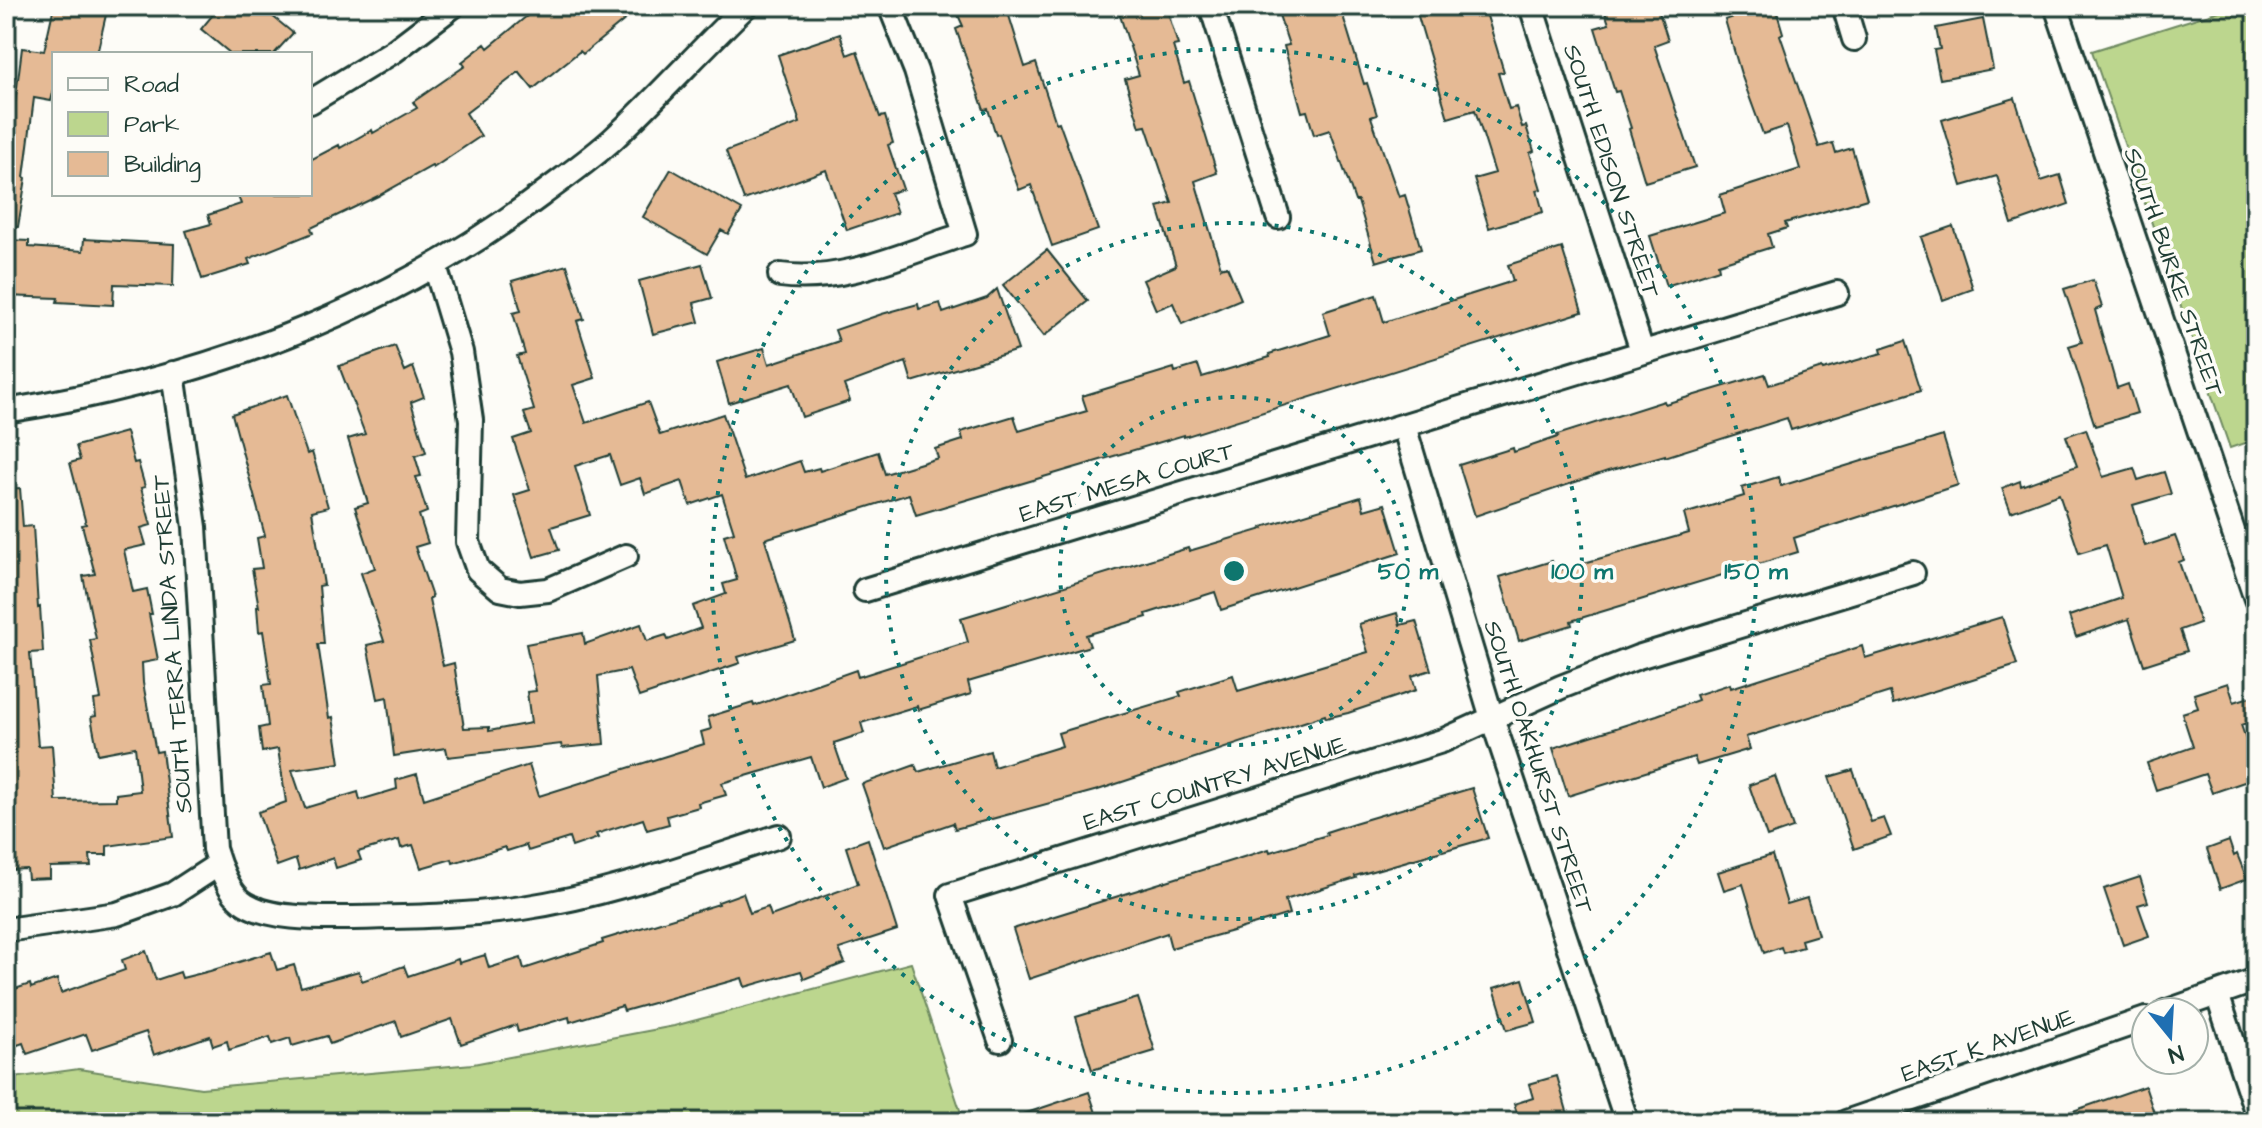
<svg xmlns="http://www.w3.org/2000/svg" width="2262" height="1128" font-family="'Architects Daughter',sans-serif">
<rect width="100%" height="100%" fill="#fdfcf7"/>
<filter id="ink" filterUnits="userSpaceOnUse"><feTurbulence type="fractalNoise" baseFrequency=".0125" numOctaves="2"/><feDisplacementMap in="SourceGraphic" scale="16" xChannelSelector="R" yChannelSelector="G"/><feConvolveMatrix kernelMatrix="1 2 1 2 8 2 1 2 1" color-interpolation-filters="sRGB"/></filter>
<g filter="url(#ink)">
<!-- green -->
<path fill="#bcd68e" stroke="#6e8a61" stroke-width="2" d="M2235 6H2256V439L2230 448 2092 51Z
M911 963 964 1122H6V1079L79 1069 201 1088 473 1064 674 1026Z"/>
<!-- building -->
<path fill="#e5ba95" stroke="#1f3d34" stroke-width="2" d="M54 6H108L97 54H54V89L51 101 34 98 24 177 26 178 18 227 6 226V110L14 111 22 48 44 51Z
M220 6H260L293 33 274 54H231L201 29Z
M539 6H617L627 18 583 54 580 51 533 89 519 72 466 113 481 136 433 168 432 166 378 196 311 228 313 233 248 259 250 264 202 279 186 231 211 224 208 215 241 204 237 194H310V160L339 145 340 148 372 130 373 133 417 108 413 102 465 66 462 62 485 44 488 48Z
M954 6H1006L1025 67 1036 63 1056 123 1059 122 1098 230 1052 246 1031 185 1019 190 999 134 996 135 988 109 984 110 956 29 963 26Z
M1117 6H1166L1178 45 1173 46 1184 83 1189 81 1217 173 1195 181 1221 268 1227 266 1241 299 1182 324 1173 303 1156 310 1143 280 1176 266 1158 207 1172 203 1146 126 1140 127 1125 79 1139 75Z
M1276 6H1340L1364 84 1367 83 1377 115 1371 117 1399 197 1405 195 1421 249 1376 262 1358 201H1355L1330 130 1314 135 1307 111 1302 112 1284 46 1289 45Z
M1415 6H1484L1504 72 1498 73 1509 109 1516 107 1522 127 1526 126 1534 151 1530 153 1541 189 1537 190 1543 212 1489 228 1474 179 1495 173 1475 110 1448 118Z
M1603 6H1657L1668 40 1654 45 1695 167 1645 182 1629 129 1631 128 1619 91 1615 92 1595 28 1609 24Z
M1740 6H1775L1783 33 1780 35 1819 147 1833 143 1836 153 1852 148 1867 199 1785 223 1787 228 1768 234 1772 247 1718 264 1719 269 1666 286 1650 236 1725 213 1720 195 1800 169 1787 126 1763 134 1741 74 1725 20 1742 14Z
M1983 19 1993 69 1940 79 1934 50 1940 49 1936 28Z
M840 34 847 55 857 51 880 117 885 116 893 143 888 145 903 189 890 193 897 213 847 230 826 170 744 200 726 151 800 123 778 55Z
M2015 98 2041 181 2060 175 2069 204 2012 224 1997 176 1962 186 1942 120Z
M671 169 742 210 728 234 721 230 707 254 643 217Z
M1953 226 1973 289 1943 300 1921 237Z
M84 239 174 244 173 286 114 284 113 305 57 302 58 298 6 296V240L29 241V247L83 251Z
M1562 248 1582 312 1184 437V435L916 515 909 494 765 539 795 640 738 657 740 663 639 697 629 670 598 676 604 744 562 748 561 744 448 757 446 748 394 756 387 697 378 699 367 645 384 641 361 573 375 568 355 507 368 503 348 439 365 434 339 366 395 346 405 371 413 367 424 397 411 402 426 452 415 456 421 476 416 477 427 512 419 515 428 543 415 547 432 597 429 599 443 666 454 663 464 728 489 727V731L531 723 527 692 536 691 526 644 583 633 585 644 641 624 647 641 666 635 668 640 701 628 693 606 726 594 723 584 737 580 724 535 734 532 722 494 690 505 682 481 645 494 640 478 620 485 610 455 575 466 590 515 551 527 559 550 534 557 514 495 530 490 513 439 531 433 524 413 534 410 517 356 525 354 513 313 521 311 512 281 567 265 584 319 577 321 595 378 573 385 586 423 648 402 660 435 723 414 745 480 800 461 804 472 819 468 820 471 878 452 885 474 938 458 935 449 963 440 961 432 1014 416 1019 431 1087 411 1082 396 1174 368 1175 372 1198 365 1202 377 1270 357 1269 354 1330 335 1323 312 1376 295 1384 322 1513 281 1508 265Z
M1047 250 1088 301 1044 336 1003 285Z
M702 264 712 298 694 303 699 322 653 334 639 281Z
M2093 280 2102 307 2095 310 2117 388 2128 384 2137 413 2095 426 2069 346 2082 342 2064 289Z
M997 289 1018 350 912 382 906 362 844 385 850 401 802 417 791 384 729 403 717 362 764 348 769 364 839 341 835 330 882 314 918 304 919 309 940 303 943 313 987 298Z
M1905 341 1921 390 1791 430 1787 418 1665 457V455L1608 471 1475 516 1459 465 1513 448 1514 452 1558 437 1557 435 1664 401 1665 404 1765 374 1769 385 1822 368 1823 370 1882 353 1881 349Z
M287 395 307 454 312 452 328 507 312 511 324 585 319 586 324 644H318L329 718 333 717 340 763 292 770 305 808 358 792 360 800 397 789 396 780 417 774 424 799 529 765 539 796 704 744 701 732 711 729 708 717 753 703 754 706 856 670 858 677 968 642 961 618 1188 548 1189 551 1263 529 1262 527 1361 497 1364 510 1385 504 1400 553 1221 610 1215 592 1146 614 1147 617 1086 635 1090 646 968 682 971 694 918 710 917 706 861 723 864 733 834 743 846 778 821 787 811 757 722 783 726 795 698 803 699 807 667 816 669 824 647 830 643 819 596 834 598 838 572 847 569 838 528 851 526 845 507 851 505 847 453 863 452 859 421 868 413 845 401 848 399 840 358 852 361 860 336 868 333 858 299 870 296 859 277 866 258 812 286 802 278 749 262 752 259 728 268 726 263 685 271 684 263 631 259 632 257 607H259L252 569 262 568 257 538 265 536 232 414Z
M2086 429 2103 477 2134 468 2138 480 2164 472 2171 494 2133 505 2145 546 2175 536 2184 560 2179 562 2200 623 2180 630 2187 651 2144 665 2129 619 2076 637 2069 616 2122 598 2106 545 2079 553 2059 494 2011 512 2002 488 2020 481 2021 486 2077 466 2066 436Z
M126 432 134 463 138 462 145 487 141 488 151 525 141 528 146 545 124 550 133 592 147 589 152 614H149L158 660 142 663 143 683 156 752 162 751 173 837 107 846V855H90L91 866 50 867V878L28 879 27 869 8 870 6 489 20 488 23 527 33 526 38 608 40 607 43 652 30 653 38 746 52 745 56 801 116 800V794L140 791 135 747 98 754 91 717 96 716 94 700 101 699 90 640 96 639 83 576 95 574 82 525 86 524 70 463 80 460 76 446Z
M1943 436 1958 485 1794 538 1798 552 1571 621 1572 625 1519 641 1500 577 1552 561 1556 571 1689 533 1684 514 1744 496 1742 488 1778 477 1781 486Z
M1397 613 1400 625 1416 621 1431 670 1412 676 1416 690 1348 713 1326 718 1325 715 1098 790 955 829 953 823 884 847 862 784 915 765 918 772 990 751 994 767 1062 746 1058 733 1181 696 1179 692 1233 675 1238 691 1368 652 1359 624Z
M2002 617 2017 665 1893 704 1890 692 1746 737 1750 749 1697 765 1694 757 1568 796 1553 748 1657 715 1698 700 1696 695 1730 684 1731 688 1862 646 1865 658Z
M2228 683 2234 702 2256 695V720L2241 725 2256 768V778L2212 793 2205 774 2156 790 2147 763 2193 747 2182 713 2198 708 2194 694Z
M1853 770 1871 822 1884 818 1891 836 1854 849 1829 777Z
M1775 776 1793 828 1767 837 1749 785Z
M1472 788 1488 838 1355 876 1356 878 1285 900 1289 914 1236 930 1171 948 1167 933 1029 979 1013 929 1269 849 1270 852 1327 835 1326 832 1354 823Z
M868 839 897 930 839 949 845 963 804 979 801 971 745 987 742 978 624 1011 622 1006 570 1022 569 1017 518 1032 516 1025 461 1044 452 1019 401 1037 396 1021 330 1044 327 1036 292 1046 290 1038 272 1044 270 1037 229 1050 227 1041 213 1046 210 1036 154 1055 146 1032 92 1050 86 1034 27 1054 23 1043 6 1049V992L30 984 31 988 57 979 61 993 125 970 122 960 146 951 156 980 180 972 182 978 210 971 271 952 277 970 294 965 301 987 359 971 362 981 404 966 408 976 458 959 459 963 485 955 489 968 521 958 524 969 603 943 602 940 719 904 718 902 743 893 750 913 768 907 771 916 858 884 846 847Z
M2229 841 2234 856 2237 854 2247 879 2220 889 2207 849Z
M1772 855 1787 904 1807 898 1818 935 1801 940 1803 947 1783 953 1781 947 1764 953 1743 884 1724 890 1718 872Z
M2140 877 2148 902 2138 905 2149 936 2123 945 2104 889Z
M1523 979 1536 1022 1507 1030 1494 988Z
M1138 998 1155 1051 1092 1070 1076 1017Z
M1557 1076 1570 1122H1520L1514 1104 1533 1098 1529 1084Z
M2145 1086 2157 1122H2050V1119Z
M1089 1092 1099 1122H1010L1009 1119Z"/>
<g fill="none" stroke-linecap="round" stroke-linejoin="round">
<!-- minor casing -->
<g stroke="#1f3d34" stroke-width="28">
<path id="minor" d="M1211 6 1278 217
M1531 6 1642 351
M1844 6 1854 39
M2056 6 2256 599
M310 102 394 51 453 6
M435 266 461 352 471 420 468 542 478 570 500 589 520 593 548 590 626 556
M780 275C843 284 905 253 965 234L916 71 890 6
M173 373 195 527 214 849 219 864
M6 411C198 380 385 313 541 195 565 177 591 159 613 139 659 96 701 49 746 6
M1404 426 1492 718 1627 1122
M865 590 1837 293
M6 930 117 914 173 894 219 864C225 878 232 896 246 904 272 920 322 918 353 918 410 917 466 916 522 908 610 895 695 863 779 836
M2217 994 2256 1111
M2165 1012 2256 980
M1000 1040 950 895 1442 741 1561 687 1638 657 1913 573
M1846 1122 2146 1019"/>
</g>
<!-- minor -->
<use href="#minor" stroke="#fdfcf7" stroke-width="22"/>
</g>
</g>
<!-- distance rings -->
<g fill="none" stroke="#0f766e" stroke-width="4" stroke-dasharray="4 8">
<circle cx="1234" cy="571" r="174"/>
<circle cx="1234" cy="571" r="348"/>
<circle cx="1234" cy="571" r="522"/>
</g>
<g text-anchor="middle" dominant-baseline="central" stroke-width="7" stroke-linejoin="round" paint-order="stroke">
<!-- street labels -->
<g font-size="24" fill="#1f3d34" stroke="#fdfcf7">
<text transform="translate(1611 171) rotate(72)">SOUTH EDISON STREET</text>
<text transform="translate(2173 272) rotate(71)">SOUTH BURKE STREET</text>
<text transform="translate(1127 483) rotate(-17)">EAST MESA COURT</text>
<text transform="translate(173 644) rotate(-94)">SOUTH TERRA LINDA STREET</text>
<text transform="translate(1538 767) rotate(72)">SOUTH OAKHURST STREET</text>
<text transform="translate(1215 784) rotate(-17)">EAST COUNTRY AVENUE</text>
<text transform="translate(1988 1046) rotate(-19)">EAST K AVENUE</text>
</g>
</g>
<circle cx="1234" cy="571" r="12" fill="#0f766e" stroke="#fdfcf7" stroke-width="4"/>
<g font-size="24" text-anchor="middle" font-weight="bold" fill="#0f766e" stroke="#fdfcf7" stroke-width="7" stroke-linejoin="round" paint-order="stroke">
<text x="1408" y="579">50 m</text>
<text x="1582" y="579">100 m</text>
<text x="1756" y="579">150 m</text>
</g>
<!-- margin -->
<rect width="2262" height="1128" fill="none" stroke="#fdfcf7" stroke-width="32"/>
<rect x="16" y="16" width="2230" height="1096" fill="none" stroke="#1f3d34" stroke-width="3" filter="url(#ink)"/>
<!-- legend -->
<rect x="52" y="52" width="260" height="144" fill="#fdfcf7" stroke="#a4b0a9" stroke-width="2"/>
<rect x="68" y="78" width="40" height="12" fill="#fdfcf7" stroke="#a4b0a9" stroke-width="2"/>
<text x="124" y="92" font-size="24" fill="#1f3d34">Road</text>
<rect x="68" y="112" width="40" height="24" fill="#bcd68e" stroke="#a4b0a9" stroke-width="2"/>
<text x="124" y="132" font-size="24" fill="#1f3d34">Park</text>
<rect x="68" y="152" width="40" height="24" fill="#e5ba95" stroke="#a4b0a9" stroke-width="2"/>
<text x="124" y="172" font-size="24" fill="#1f3d34">Building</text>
<!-- north arrow -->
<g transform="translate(2170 1036) rotate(162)"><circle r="38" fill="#fdfcf7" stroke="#a4b0a9" stroke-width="2"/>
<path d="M0-6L14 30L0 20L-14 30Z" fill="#1f6fb2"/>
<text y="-12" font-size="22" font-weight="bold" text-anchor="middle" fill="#1f3d34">N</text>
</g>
</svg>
